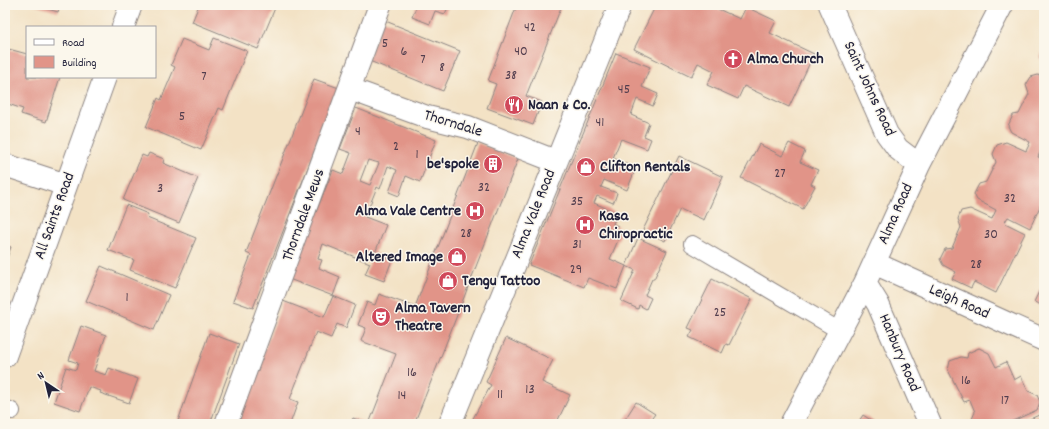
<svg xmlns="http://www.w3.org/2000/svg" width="1049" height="429" font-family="Dekko,sans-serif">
<rect width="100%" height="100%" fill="#fbf7ec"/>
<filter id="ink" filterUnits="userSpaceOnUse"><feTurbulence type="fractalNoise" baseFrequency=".025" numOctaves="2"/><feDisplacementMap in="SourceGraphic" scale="8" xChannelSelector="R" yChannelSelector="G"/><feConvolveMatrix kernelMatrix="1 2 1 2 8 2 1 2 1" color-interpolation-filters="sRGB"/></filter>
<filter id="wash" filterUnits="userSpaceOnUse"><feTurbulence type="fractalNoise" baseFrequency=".012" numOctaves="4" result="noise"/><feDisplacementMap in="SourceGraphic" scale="16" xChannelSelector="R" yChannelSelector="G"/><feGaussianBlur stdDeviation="0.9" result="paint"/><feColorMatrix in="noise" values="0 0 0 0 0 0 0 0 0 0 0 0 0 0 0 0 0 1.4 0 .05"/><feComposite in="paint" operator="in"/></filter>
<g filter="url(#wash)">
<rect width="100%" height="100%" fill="#f3e2c5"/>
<g id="blocks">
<!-- building -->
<path fill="#e19488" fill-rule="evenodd" d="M34 5H60L58 12Z
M199 5H269L275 8 258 49 192 22Z
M417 5H449L445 14 435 11 430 24 412 17Z
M517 5H562L526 96 542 102 533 125 487 108 496 84 488 81Z
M656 5H719L718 9 740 19 746 7 776 21 770 33 814 54 789 107 744 86 738 99 707 85 714 71 698 63 691 77 634 49Z
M383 20 460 51 443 91 367 60Z
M214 38 247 51 223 110 219 108 201 150 146 127 158 98 161 100 175 67 171 65 182 39 209 50Z
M5 48 27 54V77H60L46 122 21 114 23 109 5 103Z
M1044 50V66L1040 57Z
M616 53 650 67 642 87 658 94 653 106 637 99 631 115 649 123 644 136 651 139 647 149 621 139 613 158 636 168 627 190 604 180 601 187 617 193 615 199 613 203 597 196 594 203 617 213 613 224 618 226 615 231 621 233 610 259 626 266 617 289 588 278 584 287 529 265Z
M1038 75 1044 78V149L1042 148 1038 157 1044 159V198L1030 228 1008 217 1006 220 1005 223 1025 233 996 293 974 282 971 288 952 279 956 272 943 265 940 259 945 249 952 248 961 227 958 219 961 211 970 209 992 219 996 210 977 200 974 194 979 184 986 182 996 162 993 154 997 145 1006 142 1026 151 1028 147 1030 142 1011 132 1008 126 1013 115 1019 114 1029 94 1026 85 1031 77Z
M314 79 339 88 253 308 233 301 251 255 246 253Z
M356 108 436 140 420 182 406 176 399 196 389 192 397 170 388 166 380 189 377 187 365 217 386 225 375 253 392 260 384 281 365 274 370 263 323 244 318 259 322 260 319 268 340 277 333 296 289 279 333 170 343 174 351 153 340 149ZM368 160 379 163 370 185 360 181Z
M478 143 518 159 436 369 414 424H369L396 354 361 341 366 328 358 325 367 302 375 305 379 294 415 307Z
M789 143 805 151 800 162 818 170 811 184 815 186 803 209 741 178 759 144 782 156Z
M149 153 164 159 163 163 198 178 179 223 123 200 142 155 147 157Z
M679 156 723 177 704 220 680 209 665 241 643 230Z
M126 205 148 214 147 218 196 238 175 288 130 270 134 260 108 250Z
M638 238 667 251 654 279H652L645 295 651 298 646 309 639 305 638 309 621 301 635 270 626 266Z
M5 245 11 247 5 263Z
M101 266 169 295 154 330 86 301Z
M712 279 752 299 729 345 726 344 722 353 689 337 693 330 688 328Z
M1044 281V306L1034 302Z
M333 296 355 305 346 328 337 324 331 338 316 332 290 399 298 402 290 424H236L283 301 324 317Z
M81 326 106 335 94 371 106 375 109 368 138 379 129 403 100 393 101 391 89 387 80 411 54 402 66 367 76 370 78 363 69 360Z
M209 333 239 344 210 424H177Z
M506 338 553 360 542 382 570 395 556 424H470L491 385 486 382Z
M979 348 989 353 996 367 1006 362 1014 380 1021 376 1028 391 1037 395 1040 402 1037 410 1006 424H974L972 419 975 412 970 400 964 402 948 370 950 361 961 357 967 358 968 353Z
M636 402 655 414 652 418 657 421 655 424H622Z
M863 415 877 424H857Z
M1039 415 1044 418V424H1019Z
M353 418 368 424H350Z"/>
</g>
</g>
<g filter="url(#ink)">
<use href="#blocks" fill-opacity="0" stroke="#8a8280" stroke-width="1"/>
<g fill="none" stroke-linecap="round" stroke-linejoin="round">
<!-- service casing -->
<g stroke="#8a8280" stroke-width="18">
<path id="service" d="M692 244 840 331
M5 408 12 411"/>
</g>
<!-- minor casing -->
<g stroke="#8a8280" stroke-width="24">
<path id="minor" d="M830 5 887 134 898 149 919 165
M123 27 131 5
M350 89 427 117 468 127 555 161
M5 165 66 185
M874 263 1044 340
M865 283 878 304 930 424
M5 356 105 77
M226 424 380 5
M450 424 620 5
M791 424 865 283 919 165 1002 5"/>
</g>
<!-- service -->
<use href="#service" stroke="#fff" stroke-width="16"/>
<!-- minor -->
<use href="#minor" stroke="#fff" stroke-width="22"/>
</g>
</g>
<!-- icons -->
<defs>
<g id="church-disc" transform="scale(1)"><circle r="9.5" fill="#d1495b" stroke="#fbf7ec"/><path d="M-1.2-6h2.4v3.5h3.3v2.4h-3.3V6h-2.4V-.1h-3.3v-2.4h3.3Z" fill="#fff"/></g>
<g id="restaurant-disc" transform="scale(1)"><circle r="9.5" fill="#d1495b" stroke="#fbf7ec"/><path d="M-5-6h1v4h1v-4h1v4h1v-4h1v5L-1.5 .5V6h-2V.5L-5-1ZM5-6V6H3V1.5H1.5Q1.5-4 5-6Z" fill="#fff"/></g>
<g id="building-disc" transform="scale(1)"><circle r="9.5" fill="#d1495b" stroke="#fbf7ec"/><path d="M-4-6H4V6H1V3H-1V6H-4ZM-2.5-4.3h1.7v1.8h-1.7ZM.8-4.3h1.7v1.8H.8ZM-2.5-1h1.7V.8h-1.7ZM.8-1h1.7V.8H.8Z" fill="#fff"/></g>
<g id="shop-disc" transform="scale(1)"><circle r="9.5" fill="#d1495b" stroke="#fbf7ec"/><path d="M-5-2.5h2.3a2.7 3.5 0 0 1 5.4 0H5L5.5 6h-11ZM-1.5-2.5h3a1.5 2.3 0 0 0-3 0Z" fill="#fff"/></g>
<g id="hospital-disc" transform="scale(1)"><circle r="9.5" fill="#d1495b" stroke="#fbf7ec"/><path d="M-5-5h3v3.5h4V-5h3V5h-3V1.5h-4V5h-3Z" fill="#fff"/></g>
<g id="theatre-disc" transform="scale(1)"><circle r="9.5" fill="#d1495b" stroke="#fbf7ec"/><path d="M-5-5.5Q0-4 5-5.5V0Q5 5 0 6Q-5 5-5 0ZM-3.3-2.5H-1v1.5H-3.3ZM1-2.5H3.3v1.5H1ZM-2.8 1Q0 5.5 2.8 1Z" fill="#fff"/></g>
</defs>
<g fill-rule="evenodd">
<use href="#church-disc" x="733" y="59"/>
<use href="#restaurant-disc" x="514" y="105"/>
<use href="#building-disc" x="493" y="164"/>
<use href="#shop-disc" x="586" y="167"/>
<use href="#hospital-disc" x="475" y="211"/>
<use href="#hospital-disc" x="585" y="225"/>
<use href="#shop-disc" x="457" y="257"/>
<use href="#shop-disc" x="448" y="281"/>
<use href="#theatre-disc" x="381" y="317"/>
</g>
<g text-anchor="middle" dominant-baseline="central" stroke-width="3" stroke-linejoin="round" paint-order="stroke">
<!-- number labels -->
<g font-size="14" fill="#523e4e">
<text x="530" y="28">42</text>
<text x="385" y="44">5</text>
<text x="404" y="52">6</text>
<text x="521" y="52">40</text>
<text x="423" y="60">7</text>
<text x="442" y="68">8</text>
<text x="511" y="76">38</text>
<text x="204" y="77">7</text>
<text x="624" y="90">45</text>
<text x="182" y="117">5</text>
<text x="600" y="123">41</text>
<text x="358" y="132">4</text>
<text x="396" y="147">2</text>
<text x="417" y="155">1</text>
<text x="780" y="174">27</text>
<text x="484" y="188">32</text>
<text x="160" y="189">3</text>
<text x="1010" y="199">32</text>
<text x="577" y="202">35</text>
<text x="466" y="234">28</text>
<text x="991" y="235">30</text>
<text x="577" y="245">31</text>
<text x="976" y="265">28</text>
<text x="576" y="270">29</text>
<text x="127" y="298">1</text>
<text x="720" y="313">25</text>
<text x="412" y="373">16</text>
<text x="966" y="381">16</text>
<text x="530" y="390">13</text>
<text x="500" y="395">11</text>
<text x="402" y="396">14</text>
<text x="1005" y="401">17</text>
</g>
<!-- poi labels -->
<g font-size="16" font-weight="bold" fill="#22223b" stroke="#fbf7ec" text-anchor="start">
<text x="747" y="59">Alma Church</text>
<text x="528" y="105">Naan &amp; Co.</text>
<text x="479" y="164" text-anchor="end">be'spoke</text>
<text x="600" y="167">Clifton Rentals</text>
<text x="461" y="211" text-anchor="end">Alma Vale Centre</text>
<text x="599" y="216">Kasa<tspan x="599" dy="18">Chiropractic</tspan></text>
<text x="443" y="257" text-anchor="end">Altered Image</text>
<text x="462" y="281">Tengu Tattoo</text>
<text x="395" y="308">Alma Tavern<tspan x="395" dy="18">Theatre</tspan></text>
</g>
<!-- street labels -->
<g font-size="16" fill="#22223b" stroke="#fbf7ec">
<text transform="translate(869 89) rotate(65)">Saint Johns Road</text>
<text transform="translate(453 124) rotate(17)">Thorndale</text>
<text transform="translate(534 214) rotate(-68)">Alma Vale Road</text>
<text transform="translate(896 214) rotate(-66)">Alma Road</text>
<text transform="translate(304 215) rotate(-70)">Thorndale Mews</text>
<text transform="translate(55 216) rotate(-70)">All Saints Road</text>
<text transform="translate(959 302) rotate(24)">Leigh Road</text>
<text transform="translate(899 353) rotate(67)">Hanbury Road</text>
</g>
</g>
<!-- margin -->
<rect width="1049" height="429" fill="none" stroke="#fbf7ec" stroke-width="20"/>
<!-- legend -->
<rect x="26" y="26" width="130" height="52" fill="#fbf7ec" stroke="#a4a2a5"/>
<rect x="34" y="39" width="20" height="6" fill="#ffffff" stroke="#a4a2a5"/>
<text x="62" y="46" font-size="12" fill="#22223b">Road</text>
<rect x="34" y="56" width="20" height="12" fill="#e19488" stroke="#a4a2a5"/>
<text x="62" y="66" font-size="12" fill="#22223b">Building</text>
<!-- north arrow -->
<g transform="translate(46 383) rotate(325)" stroke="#fbf7ec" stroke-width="3" paint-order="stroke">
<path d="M0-3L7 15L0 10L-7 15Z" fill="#22223b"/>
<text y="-6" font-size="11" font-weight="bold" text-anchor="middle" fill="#22223b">N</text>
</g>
</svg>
